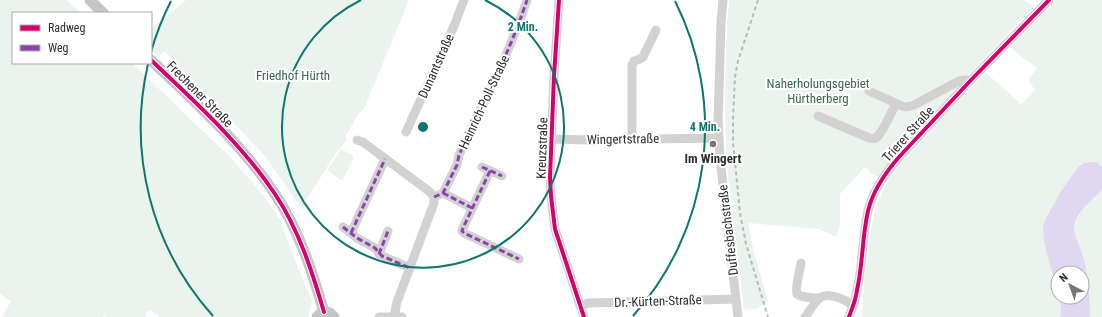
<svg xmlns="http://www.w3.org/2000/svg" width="1102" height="317" font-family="'Roboto Condensed',sans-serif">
<rect width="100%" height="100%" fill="#fff"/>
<!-- green -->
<path fill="#ebf3ee" d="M0 0H67L80 13H13V63H132L234 161 266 199 280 220 293 255 312 301 308 317H160L149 310 145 317H107L104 315 103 317H2L11 301 0 294Z
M186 0H409L364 109 358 114 346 136V141L336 153 301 208 265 156 165 51 158 57 151 50V29Z
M729 0H1024L1030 4 1034 7 957 87 965 94 986 73 1021 104 1035 90 1028 80 1037 68 1023 58 1010 47 1054 0H1102V167L1097 162 1078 167 1059 194 1045 220 1044 242 1052 267 1059 297 1061 309 1060 317H862L864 280 870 234 875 209 887 181 872 174 865 167 840 194V226L836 237 819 229 748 223 754 252 768 301 757 309 744 310 726 158 725 85 727 25Z
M341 149 353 155V159L342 181 327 170Z
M1102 189V317H1090L1089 291 1074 231C1075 213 1088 204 1100 192Z"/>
<!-- water -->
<path fill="#e0d8f0" d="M1092 162H1097L1102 167V189L1100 192C1092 200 1078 211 1075 223 1072 232 1078 241 1081 250 1088 271 1090 295 1090 317H1060L1061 309 1059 297H1082V273H1058V294L1044 242 1043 228 1045 220 1059 194 1078 167 1084 163Z"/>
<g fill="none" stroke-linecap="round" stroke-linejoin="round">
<!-- minor -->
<path stroke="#d2d2d2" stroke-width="9" d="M559 0 554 76 550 178 551 196 555 229 584 317
M723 0 721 22 719 91 718 120 720 158 738 317
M869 91 902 106 906 107 914 105 959 81 965 80H971
M818 116 869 138C872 139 875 139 878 136 884 130 891 112 896 104
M406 132 454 26 464 0
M552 139 588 140 719 138
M632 139V65L634 61 640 59 643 57 656 30
M357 140 363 142 430 192 434 197V203L397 302 394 317
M482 167 502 176
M490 171 463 228 462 231 464 233 519 259
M443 193 472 208
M434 197 443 193 457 165 459 155C483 104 509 54 527 0
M343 227 357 238 375 248 382 256 410 268
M351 233 385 159
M379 254 388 231
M801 263C800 273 795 284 797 294 804 299 812 297 820 298
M580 306 588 303 736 299
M379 317H402
M805 317C809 312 816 300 821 297 831 292 845 300 853 305
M849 317C852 308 856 300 857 290 863 264 862 237 868 211 873 190 885 173 899 157L971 80 1049 0"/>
<!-- major -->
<path stroke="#c5c5c5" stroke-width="11" d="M90 0 103 13
M151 60C195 102 241 143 275 194 299 230 312 271 324 312
M317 317C322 310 329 310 334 317"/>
<!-- rail -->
<path stroke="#b9b9b9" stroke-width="2" stroke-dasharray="4 3" stroke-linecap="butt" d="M758 0 738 61 735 77 733 119V142L740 213 746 244 768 317"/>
<!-- quiet -->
<path stroke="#8e44ad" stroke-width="3" stroke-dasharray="6 3" stroke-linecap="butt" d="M482 167 502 176
M490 171 463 228 462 231 464 233 519 259
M443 193 472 208
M434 197 443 193 457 165 459 155C483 104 509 54 527 0
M343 227 357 238 375 248 382 256 410 268
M351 233 385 159
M379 254 388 231"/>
<!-- cycleway casing -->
<g stroke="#fff" stroke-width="6">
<path id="cycleway" d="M559 0 554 76 550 178 551 196 555 229 584 317
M151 60C195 102 241 143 275 194 299 230 312 271 324 312
M849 317C852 308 856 300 857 290 863 264 862 237 868 211 873 190 885 173 899 157L971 80 1049 0"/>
</g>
<!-- cycleway -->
<use href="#cycleway" stroke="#d6006c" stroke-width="4"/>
</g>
<!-- distance rings -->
<g fill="none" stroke="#0f766e" stroke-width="2">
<path d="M485 0A141 141 0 1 1 361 0"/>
<path d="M213 316A282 282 0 0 1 148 64M151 52A282 282 0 0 1 171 1M675 1A282 282 0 0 1 633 316"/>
</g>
<!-- markers -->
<circle fill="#767676" stroke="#fff" stroke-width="1.5" cx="713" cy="144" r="4"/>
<g text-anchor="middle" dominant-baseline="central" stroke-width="4" stroke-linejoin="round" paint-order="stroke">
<!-- street labels -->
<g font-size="13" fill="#2d2d2d" stroke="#fff">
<text transform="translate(436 66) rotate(-66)">Dunantstraße</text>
<text transform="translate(200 94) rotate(45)">Frechener Straße</text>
<text transform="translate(484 102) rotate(-65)">Heinrich-Poll-Straße</text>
<text transform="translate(908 134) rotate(-48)">Trierer Straße</text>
<text transform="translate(623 139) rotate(-1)">Wingertstraße</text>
<text transform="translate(542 148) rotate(-88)">Kreuzstraße</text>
<text transform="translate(728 230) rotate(-97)">Duffesbachstraße</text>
<text transform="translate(658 301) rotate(-2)">Dr.-Kürten-Straße</text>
</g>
<!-- park labels -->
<g font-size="13" fill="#3c6751" stroke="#fff">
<text x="293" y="75">Friedhof Hürth</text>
<text x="818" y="83">Naherholungsgebiet<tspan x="818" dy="15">Hürtherberg</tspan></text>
</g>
<!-- poi labels -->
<g font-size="13" font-weight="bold" fill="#2d2d2d" stroke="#fff">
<text x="713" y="158">Im Wingert</text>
</g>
</g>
<circle cx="423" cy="127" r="6" fill="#0f766e" stroke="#fff" stroke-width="2"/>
<g font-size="12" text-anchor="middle" font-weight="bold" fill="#0f766e" stroke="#fff" stroke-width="4" stroke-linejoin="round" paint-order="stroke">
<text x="523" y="31">2 Min.</text>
<text x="705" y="131">4 Min.</text>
</g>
<!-- legend -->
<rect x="12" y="12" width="140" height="52" fill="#ffffff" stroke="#ababab"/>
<rect x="20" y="25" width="20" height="6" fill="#d6006c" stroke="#ababab"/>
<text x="48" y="32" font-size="12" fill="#2d2d2d">Radweg</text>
<rect x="20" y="45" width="20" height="6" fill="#8e44ad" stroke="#ababab"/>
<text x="48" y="52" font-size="12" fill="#2d2d2d">Weg</text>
<!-- north arrow -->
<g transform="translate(1070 285) rotate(319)"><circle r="19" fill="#ffffff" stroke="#ababab"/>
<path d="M0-3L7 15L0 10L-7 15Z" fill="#767676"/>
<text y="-6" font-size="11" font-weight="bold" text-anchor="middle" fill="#2d2d2d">N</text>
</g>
</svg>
